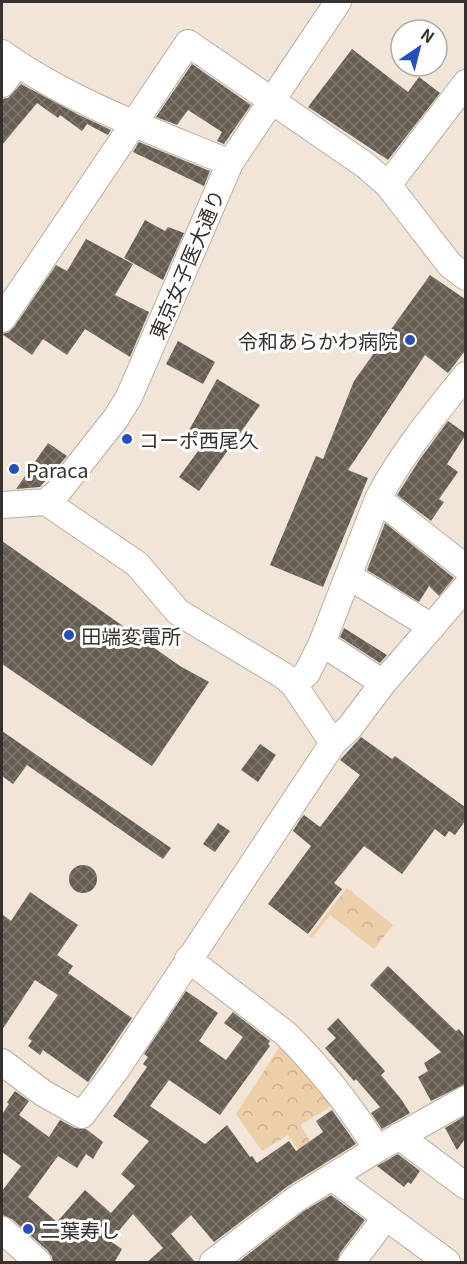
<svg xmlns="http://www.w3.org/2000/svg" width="467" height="1264" font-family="Georgia,'Noto Sans JP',serif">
<defs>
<pattern id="park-crowns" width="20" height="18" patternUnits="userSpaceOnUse" patternTransform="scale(1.5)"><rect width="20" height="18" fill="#eccea9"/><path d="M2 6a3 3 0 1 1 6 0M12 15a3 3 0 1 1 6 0" fill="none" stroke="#cbb192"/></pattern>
<pattern id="building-cross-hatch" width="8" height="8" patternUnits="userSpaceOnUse" patternTransform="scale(1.5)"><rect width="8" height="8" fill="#675e52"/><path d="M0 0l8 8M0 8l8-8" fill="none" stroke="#7e776e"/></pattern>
</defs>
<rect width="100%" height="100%" fill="#f0e5d7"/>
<!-- park -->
<path fill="url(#park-crowns)" d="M347 888 393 925 374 949 330 915 312 938 309 936Z
M284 1040 340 1101 300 1125 328 1169 316 1176 288 1135 262 1151 236 1114Z"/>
<!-- building -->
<path fill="url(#building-cross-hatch)" d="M352 49 408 92 419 77 440 93 388 160 308 107Z
M192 64 251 105 224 144 217 141 222 132 188 110 177 125 156 117Z
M21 84 77 114 111 130 108 135 87 124 82 131 60 115 58 118 37 103 2 145V99L8 98Z
M139 142 210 171 204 186 133 152Z
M145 220 165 231 168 227 184 233 163 280 124 258Z
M86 239 133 264 115 295 149 312 130 357 85 329 67 355 43 339 32 355 2 334 9 332 14 327 56 265 67 271Z
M430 275 465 299V351L448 373 425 355 348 470 368 478 323 587 270 565 316 456 323 459 354 381Z
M178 341 215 362 203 384 166 364Z
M217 379 260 405 199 491 179 477 204 443 187 434Z
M448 421 465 433V436L447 464 458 472 439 499 444 502 431 521 397 495 420 459Z
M48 443 67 456 40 487 16 489Z
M385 523 454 578 439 596 429 586 419 602 367 570Z
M2 541 180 666 209 682 152 766 2 664Z
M344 628 387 655 380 663 340 637Z
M2 731 171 848 163 859 27 765 13 784 2 776Z
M361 737 392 759 395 756 465 807V821L455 835 449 831 445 837 435 829 402 874 364 846 334 883 342 889 308 934 268 904 311 846 293 831 301 818 304 815 320 827 360 775 340 760Z
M260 744 276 755 258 782 241 770Z
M218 823 230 831 215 852 203 844Z
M69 879a14 14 0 1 1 28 0a14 14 0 1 1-28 0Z
M30 892 78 925 57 955 73 966 68 973 132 1018 88 1082 43 1050 40 1055 28 1046 32 1041 28 1038 58 995 35 980 2 1030V914L11 921Z
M388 966 456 1031 459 1029 465 1037V1084L431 1101 418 1077 428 1071 424 1063 441 1052 370 985Z
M186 991 218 1013 199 1041 226 1060 243 1037 224 1023 233 1012 270 1041 268 1044 270 1046 220 1115 169 1080 150 1106 205 1144 227 1125 250 1157 252 1156 257 1163 289 1141 296 1151 323 1132 316 1121 332 1110 356 1144 288 1186 214 1242 191 1215 171 1234 196 1263H146L163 1248 133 1214 110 1241 122 1249 114 1263H53L52 1257 48 1251 12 1219 2 1215V1191L21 1166 2 1152V1114L9 1104 7 1102 15 1091 29 1101 19 1115 49 1137 60 1120 75 1128 86 1129 103 1142 93 1159 86 1154 77 1168 58 1156 28 1197 57 1222 85 1190 111 1213 135 1186 121 1174 149 1141 113 1116 147 1067 143 1064 148 1057 144 1054Z
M338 1018 385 1071 381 1075 401 1099 410 1113 382 1129 371 1113 380 1107 356 1079 354 1081 325 1048 336 1038 327 1029Z
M465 1116V1139L457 1150 445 1128Z
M398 1154 420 1171 411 1184 408 1182 404 1187 377 1166Z
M331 1195 365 1220 340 1253 337 1263H237L304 1211Z"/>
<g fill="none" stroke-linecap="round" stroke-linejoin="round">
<!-- minor casing -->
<g stroke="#b8aea1" stroke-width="28">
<path id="minor" d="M2 53C70 102 153 131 230 163
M2 84 17 64
M388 185 466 83
M2 319 188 43 365 165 388 185 450 265 466 277
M378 499 466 568
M2 505 46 502 57 493 116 418 129 397 230 163 338 2
M350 577 432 627
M322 643 383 683
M294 685 307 673 322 643 378 499C401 454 434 415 466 375
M333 743 350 727 383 683 466 587
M188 959 286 1034C321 1069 351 1107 377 1149
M2 1062 43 1093 82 1115 116 1070 333 743 294 685 284 676 178 612 137 564 46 502
M399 1136 466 1186
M332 1177 447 1262
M2 1230 38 1262
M213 1262 296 1199 377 1149 466 1099
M352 1262 386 1217"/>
</g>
<!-- minor -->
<use href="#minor" stroke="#fff" stroke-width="26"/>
</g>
<!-- markers -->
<g fill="#254fbd" stroke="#fff" stroke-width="2">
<circle cx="410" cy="340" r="6"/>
<circle cx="127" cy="439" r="6"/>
<circle cx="14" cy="469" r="6"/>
<circle cx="69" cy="635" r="6"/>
<circle cx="28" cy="1229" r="6"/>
</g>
<g text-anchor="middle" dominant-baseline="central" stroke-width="6" stroke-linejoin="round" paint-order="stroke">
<!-- street labels -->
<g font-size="20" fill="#36312c" stroke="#fff">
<text transform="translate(186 264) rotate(-67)">東京女子医大通り</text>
</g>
<!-- poi labels -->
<g font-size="20" fill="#36312c" stroke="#fff" text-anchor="start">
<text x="398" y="340" text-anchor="end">令和あらかわ病院</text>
<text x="139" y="439">コーポ西尾久</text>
<text x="26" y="469">Paraca</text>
<text x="81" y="635">田端変電所</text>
<text x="40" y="1229">二葉寿し</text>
</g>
</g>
<!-- border -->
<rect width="467" height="1264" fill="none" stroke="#36312c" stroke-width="6"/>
<!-- north arrow -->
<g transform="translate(419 48) rotate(35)"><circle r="28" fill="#ffffff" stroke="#afadab" stroke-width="1.5"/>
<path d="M0-4.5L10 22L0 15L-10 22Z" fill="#254fbd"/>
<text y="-9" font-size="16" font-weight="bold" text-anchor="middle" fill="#36312c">N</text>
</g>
</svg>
